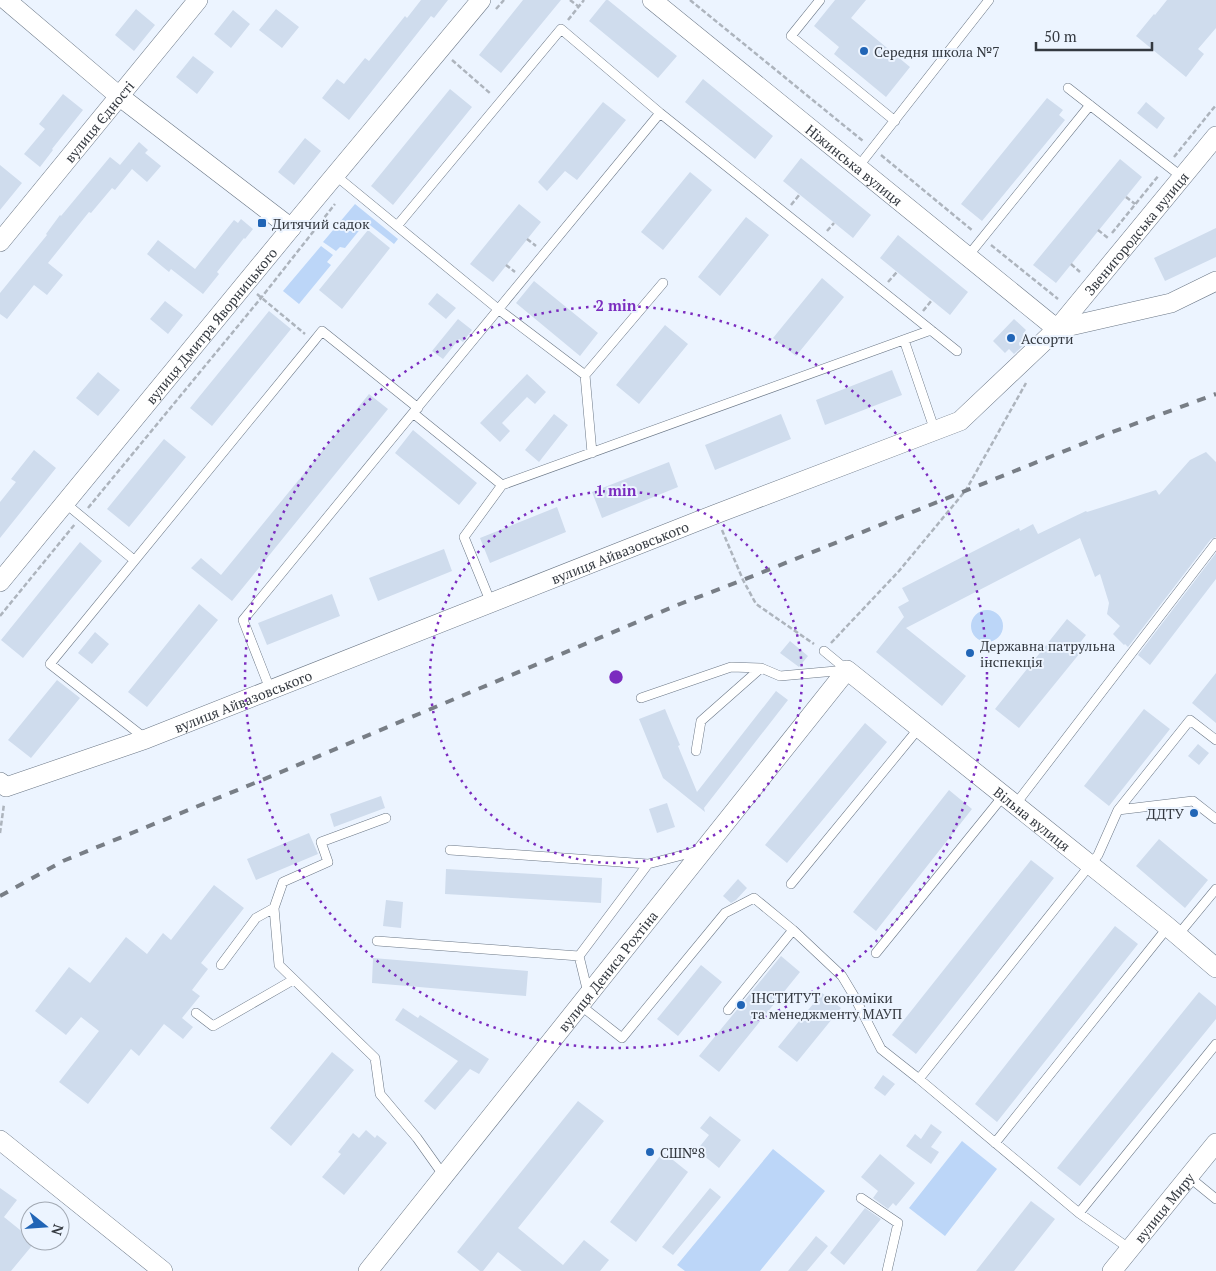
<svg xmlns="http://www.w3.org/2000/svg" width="1216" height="1271" font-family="'PT Serif',serif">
<rect width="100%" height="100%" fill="#ecf4ff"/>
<!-- green -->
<path fill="#bcd6f8" d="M355 204 398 239 394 244 366 222 345 248 340 247 336 251 323 242Z
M321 246 333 255 327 262 331 265 299 304 283 291Z
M971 626a16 16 0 1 1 32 0a16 16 0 1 1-32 0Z
M962 1141 997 1169 945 1236 909 1208Z
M773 1149 825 1191 760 1271H685L677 1265Z"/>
<!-- building -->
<path fill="#cfdced" d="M421 0H448L434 18 431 16 349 120 322 98 337 79 344 84 365 58 369 61 405 16 407 18Z
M523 0H561L501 73 479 55Z
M606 0H608L677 56 658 78 589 21Z
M835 0H866L851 18 910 67 886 97 834 54 839 47 814 26Z
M1167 0H1216V28L1198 49 1204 54 1186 77 1136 36 1154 14 1155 15Z
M136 9 155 25 134 51 115 35Z
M276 9 299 27 282 48 259 30Z
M233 10 250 24 231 48 214 34Z
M193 56 214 72 197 94 176 77Z
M703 79 773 136 755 159 685 102Z
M450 89 472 107 393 205 371 186Z
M63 94 83 110 52 149 53 150 40 167 24 154 45 129 39 124Z
M1047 98 1063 110 1059 115 1065 120 982 221 961 204Z
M603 102 626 120 577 180 565 171 547 191 538 182Z
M1146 102 1165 118 1157 129 1137 113Z
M305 138 321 151 294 185 278 172Z
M139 142 148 150 145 153 161 166 147 182 132 169 115 190 112 188 91 213 89 212 48 263 63 275 47 295 34 285 7 319 0 314V293L47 235 46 234 60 215 61 216 110 157 120 165Z
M801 158 871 215 853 238 783 181Z
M1120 159 1142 177 1056 283 1033 265Z
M0 165 22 183 0 210Z
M690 172 712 190 663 250 641 232Z
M519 204 541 222 493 282 470 264Z
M746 217 769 235 720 296 698 277Z
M241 219 253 229 245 239 244 238 217 272 219 274 203 294 171 269 169 272 147 254 158 240 195 269 234 220 238 223Z
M1216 228V257L1165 281 1154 258Z
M368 230 390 248 342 309 319 290Z
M898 235 968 292 950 315 880 258Z
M822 278 844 297 796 356 773 338Z
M534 281 598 333 580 356 516 303Z
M437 293 456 308 446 319 428 304Z
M165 301 183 315 168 334 150 319Z
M269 311 291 329 212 426 190 408Z
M458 319 472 330 463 342 459 339 443 359 432 351Z
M1014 319 1026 330 1023 334 1029 340 1014 354 1009 349 1005 353 993 341Z
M665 325 688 344 639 404 616 385Z
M892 370 902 395 825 425 816 400Z
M98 372 120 390 98 416 76 398Z
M527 374 546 392 535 404 527 397 502 423 510 431 500 442 480 423Z
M369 394 388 409 232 601 191 568 201 558 221 575Z
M554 414 568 425 539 462 525 450Z
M781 414 791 439 715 470 705 445Z
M413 430 477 483 459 505 395 453Z
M164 439 186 457 129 527 107 509Z
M34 450 56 468 0 538V502L16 482 11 479Z
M1206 452 1216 462V537L1211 539 1128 647 1125 644 1124 645 1113 634 1120 626 1107 614 1109 603 1100 574 1095 577 1080 538 906 628 966 676 942 706 876 652 904 617 898 607 909 601 902 588 1019 528 1020 531 1033 524 1038 534 1086 511 1087 512 1156 490 1159 495 1190 460Z
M669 462 678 487 602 518 592 492Z
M557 507 566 532 490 563 480 538Z
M80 542 102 561 23 658 1 640Z
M444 549 452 571 378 601 369 578Z
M1216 553V579L1150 665 1138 655Z
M332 594 340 616 267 645 258 623Z
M199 604 218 620 147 707 128 692Z
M1067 619 1086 635 1079 644 1084 648 1019 728 995 709Z
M95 632 109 644 92 664 78 653Z
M790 641 808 656 799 667 780 653Z
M1216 673V723L1192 703Z
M57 680 80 698 31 758 8 740Z
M776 691 788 700 704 808 705 812 663 778 639 719 665 709 680 745 678 746 697 792Z
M1144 709 1170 729 1109 806 1084 786Z
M865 723 887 742 787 863 765 845Z
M1198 744 1209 753 1199 765 1188 756Z
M949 790 972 809 876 931 853 912Z
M381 796 385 808 334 827 330 814Z
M667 803 675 827 657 833 649 809Z
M309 833 318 854 256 880 247 859Z
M1159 839 1208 880 1185 908 1136 866Z
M1031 860 1054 878 916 1054 892 1035Z
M446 869 602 878 601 903 445 894Z
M738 879 747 888 736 900 731 903 723 896Z
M214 885 244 908 201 963 208 969 192 990 200 996 182 1018 193 1027 183 1039 164 1024 139 1056 131 1049 88 1104 59 1082 99 1031 81 1017 66 1035 35 1011 69 967 90 983 126 937 147 954 163 933 171 940Z
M386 900 403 902 401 928 383 926Z
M1115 926 1138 944 997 1122 975 1104Z
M781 956 800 972 719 1072 699 1056Z
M373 958 528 971 526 996 372 983Z
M701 965 722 982 678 1036 657 1019Z
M1199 992 1216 1006V1019L1080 1186 1057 1168Z
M822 993 841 1008 797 1062 778 1047Z
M403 1008 418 1018 420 1015 489 1059 479 1074 470 1069 435 1110 424 1101 458 1061 395 1020Z
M332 1052 354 1070 291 1146 270 1128Z
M883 1075 895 1084 885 1096 874 1088Z
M578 1101 604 1121 518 1228 563 1265 584 1240 609 1260 600 1271H522L498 1252 483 1271H480L457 1252Z
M710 1116 741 1140 719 1168 697 1150 709 1135 700 1128Z
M931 1124 942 1132 931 1147 939 1152 931 1164 906 1146 915 1134 921 1139Z
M366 1130 375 1138 377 1135 387 1143 344 1195 322 1177 341 1154 338 1152 353 1133 359 1138Z
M663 1152 688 1172 636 1242 610 1222Z
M880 1154 915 1183 896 1206 893 1203 888 1209 873 1198 878 1191 861 1177Z
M0 1188 17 1200 4 1217 30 1238V1241L35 1242 11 1271H0Z
M710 1188 721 1197 673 1255 662 1247Z
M1031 1201 1055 1219 1014 1271H976Z
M865 1208 881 1219 844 1265 830 1253Z
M816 1236 828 1246 807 1271H788Z"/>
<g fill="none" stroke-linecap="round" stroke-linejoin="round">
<!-- service casing -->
<g stroke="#6b7786" stroke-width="10">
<path id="service" d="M820 0 791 36 895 121
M1068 88 1182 177
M858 167 989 0
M335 175 498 309 585 375 592 453
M397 226 561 29 660 113 957 351
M968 256 1090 105
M904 340 935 431
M585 375 663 283
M413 413 502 485
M65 503 134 560
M491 603 464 537 502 485 931 330
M270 689 243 620C382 451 520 281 660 113
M641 698 731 667 761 668
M146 739 50 664 314 341 322 331 418 408
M696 751 701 721 761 668 780 676 847 670 824 651
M1015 805 1216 543
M1118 810 1190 720 1216 740
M386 818 321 842 328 862 283 882 274 908 279 965 375 1058 380 1094 417 1138 444 1176
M450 850 648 864 698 851
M791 884 919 728
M1178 935 1216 889
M377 941 579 956 588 993
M876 953 1004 795
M579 956 648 864
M221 965 256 918 274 908
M580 1005 622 1038 725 913 754 898 793 930 842 976 854 996 881 1049 919 1079 1079 1213 1130 1249
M728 1010 793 930
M196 1013 213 1026 293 980
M919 1079 1098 855 1118 810 1193 801 1216 819
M995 1143 1168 927
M1189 1177 1216 1199
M861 1198 898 1223 887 1271
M1079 1213 1216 1044"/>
</g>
<!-- minor casing -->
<g stroke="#6b7786" stroke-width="20">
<g id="minor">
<path d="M6 0 119 96 291 228"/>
<path id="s1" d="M652 0 1057 329 1216 136"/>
<path id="s2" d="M0 242 198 0"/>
<path id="s3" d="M0 582 291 228 481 0"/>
<path id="s4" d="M0 782 6 787 146 739 716 514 960 421 1057 329 1171 303 1216 281"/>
<path d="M0 1140 163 1271"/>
<path id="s5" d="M368 1271 847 670 1168 927 1216 968"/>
<path id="s6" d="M1112 1271 1216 1143"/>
</g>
</g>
<!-- path -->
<path stroke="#adb4bd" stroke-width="2.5" stroke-dasharray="5 2.5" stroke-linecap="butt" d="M570 0 579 7
M690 0 863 141
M496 9 504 0
M568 20 584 0
M452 60 491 94
M881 155 973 231
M1174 157 1216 105
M1126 197 1135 204
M791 205 800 194
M1098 230 1108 238
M827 231 834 223
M1112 233 1159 175
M527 239 536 246
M991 245 1058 299
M1071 264 1080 272
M506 265 515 272
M888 282 897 272
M257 294 305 334
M923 311 932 300
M88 508 261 298 335 204
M722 530 743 580 756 604 814 644
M0 616 75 524
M831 643 899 571 966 490 1026 383
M0 833 4 804"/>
<!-- service -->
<use href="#service" stroke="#fff" stroke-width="9"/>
<!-- minor -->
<use href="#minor" stroke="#fff" stroke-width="19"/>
<!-- rail -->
<path stroke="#787e86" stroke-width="4" stroke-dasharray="9 9" stroke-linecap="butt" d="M0 896 63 861 262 780 680 604 743 580 1107 434 1216 394"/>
</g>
<!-- distance rings -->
<g fill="none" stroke="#7b2cbf" stroke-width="2.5" stroke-dasharray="2.5 5">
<circle cx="616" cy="677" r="186"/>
<circle cx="616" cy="677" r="371"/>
</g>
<!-- markers -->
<g fill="#2165b6" stroke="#ecf4ff" stroke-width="2">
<circle cx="864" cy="51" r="5"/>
<rect x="257" y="218" width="10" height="10" rx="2.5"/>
<circle cx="1011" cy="338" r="5"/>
<circle cx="970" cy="653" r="5"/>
<circle cx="1194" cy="813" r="5"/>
<circle cx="741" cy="1005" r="5"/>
<circle cx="650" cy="1152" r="5"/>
</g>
<g text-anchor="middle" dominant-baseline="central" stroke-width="4" stroke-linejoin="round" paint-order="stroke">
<!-- poi labels -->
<g font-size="14" fill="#343940" stroke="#ecf4ff" text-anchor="start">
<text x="874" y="51">Середня школа №7</text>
<text x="272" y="223">Дитячий садок</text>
<text x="1021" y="338">Ассорти</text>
<text x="980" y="645">Державна патрульна<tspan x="980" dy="16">інспекція</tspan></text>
<text x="1184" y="813" text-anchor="end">ДДТУ</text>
<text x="751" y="997">ІНСТИТУТ економіки<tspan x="751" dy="16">та менеджменту МАУП</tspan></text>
<text x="660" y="1152">СШ№8</text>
</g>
<!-- street labels -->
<g font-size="14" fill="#343940" stroke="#ecf4ff">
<text stroke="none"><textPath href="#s2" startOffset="156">вулиця Єдності</textPath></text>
<text stroke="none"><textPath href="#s1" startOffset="261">Ніжинська вулиця</textPath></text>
<text stroke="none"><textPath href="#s1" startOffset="646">Звенигородська вулиця</textPath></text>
<text stroke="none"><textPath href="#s3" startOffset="332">вулиця Дмитра Яворницького</textPath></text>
<text stroke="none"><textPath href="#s4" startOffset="665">вулиця Айвазовського</textPath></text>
<text stroke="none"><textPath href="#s4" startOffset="260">вулиця Айвазовського</textPath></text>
<text stroke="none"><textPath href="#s5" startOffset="1006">Вільна вулиця</textPath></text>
<text stroke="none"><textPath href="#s5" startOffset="384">вулиця Дениса Рохтіна</textPath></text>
<text stroke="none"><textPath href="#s6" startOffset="82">вулиця Миру</textPath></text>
</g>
</g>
<circle cx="616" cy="677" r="8" fill="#7b2cbf" stroke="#ecf4ff" stroke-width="2.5"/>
<g font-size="15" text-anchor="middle" font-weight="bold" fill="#7b2cbf" stroke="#ecf4ff" stroke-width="4" stroke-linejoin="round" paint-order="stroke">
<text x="616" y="311">2 min</text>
<text x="616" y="496">1 min</text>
</g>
<!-- north arrow -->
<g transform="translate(45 1226) rotate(107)"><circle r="24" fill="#ecf4ff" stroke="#a2a9b3"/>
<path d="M0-4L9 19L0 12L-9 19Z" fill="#2165b6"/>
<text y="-8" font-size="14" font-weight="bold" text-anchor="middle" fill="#343940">N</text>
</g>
<!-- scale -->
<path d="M1036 42v8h116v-8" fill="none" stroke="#343940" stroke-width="2.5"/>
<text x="1044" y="42" font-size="15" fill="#343940" stroke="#ecf4ff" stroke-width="4" paint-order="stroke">50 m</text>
</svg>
